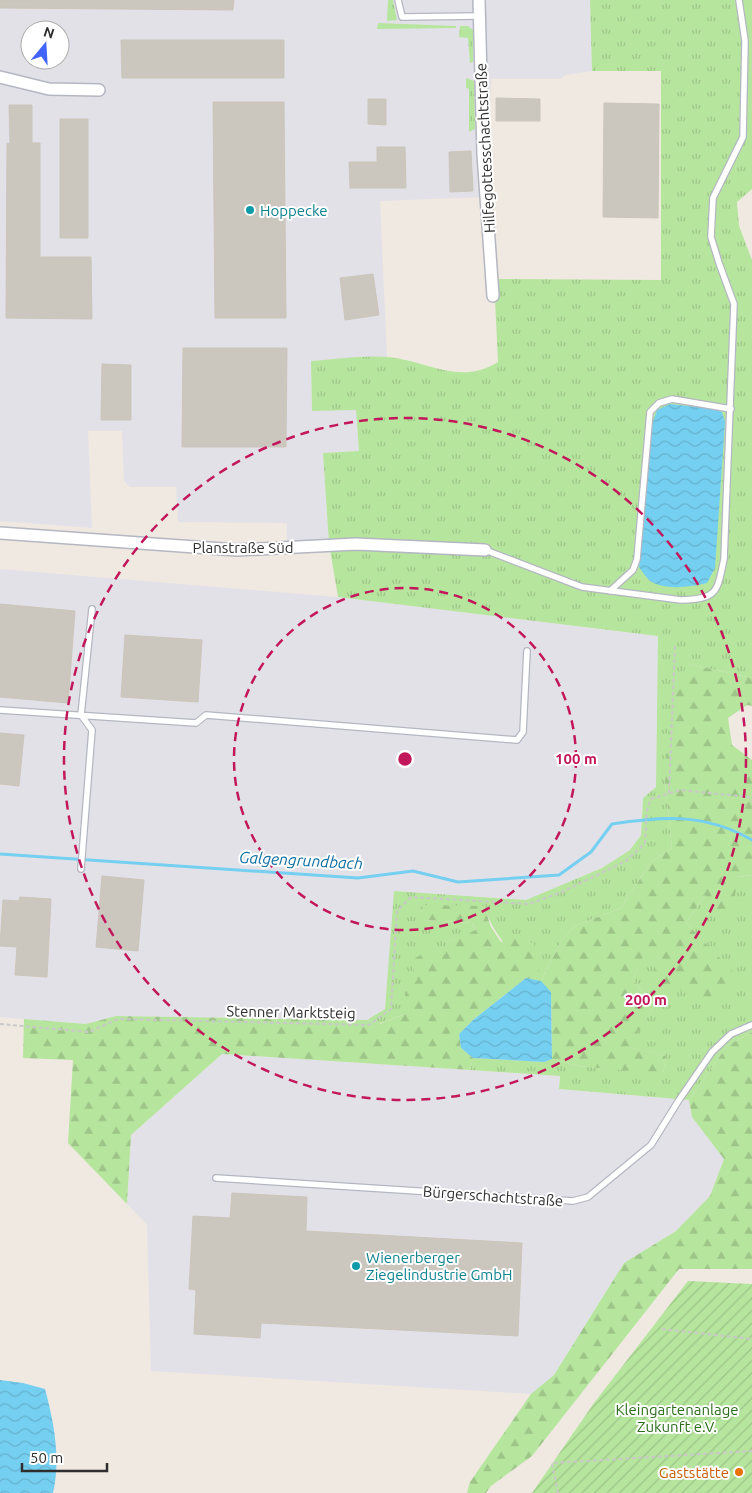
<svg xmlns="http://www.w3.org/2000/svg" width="752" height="1493" font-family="Ubuntu,sans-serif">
<defs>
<pattern id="grass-tufts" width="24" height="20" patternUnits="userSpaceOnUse" patternTransform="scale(1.25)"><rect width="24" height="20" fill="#b6e59e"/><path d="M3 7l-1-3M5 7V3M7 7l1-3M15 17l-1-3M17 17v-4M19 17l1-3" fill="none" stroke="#9dc588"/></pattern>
<pattern id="forest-firs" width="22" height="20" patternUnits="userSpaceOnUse" patternTransform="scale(1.25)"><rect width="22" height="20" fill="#b6e59e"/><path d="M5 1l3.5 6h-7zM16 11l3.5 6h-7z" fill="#9dc588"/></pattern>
<pattern id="garden-furrows" width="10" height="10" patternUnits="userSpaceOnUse" patternTransform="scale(1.25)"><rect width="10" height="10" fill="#b6e59e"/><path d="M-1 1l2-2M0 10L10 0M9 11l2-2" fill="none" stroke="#9dc588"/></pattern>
<pattern id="water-waves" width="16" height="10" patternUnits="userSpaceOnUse" patternTransform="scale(1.25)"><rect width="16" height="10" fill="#75cff0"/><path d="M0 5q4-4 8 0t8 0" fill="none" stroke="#66b2ce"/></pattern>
</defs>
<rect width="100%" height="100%" fill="#efe9e1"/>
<!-- industrial -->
<path fill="#e3e1e8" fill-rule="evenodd" d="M0 0H590L592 71 566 75 560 79H491L488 197 380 201 387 357 311 361 312 411 356 409 359 451 323 453 329 544 287 541V523L178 522 176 487H130L124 481 122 431H88L92 528 0 521ZM30 30H60V60H30Z
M0 569 338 597 658 636 656 787 643 798 641 835 630 850 602 868 526 900 395 891 385 1009 367 1020 116 1016 86 1024 0 1017Z
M222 1054 560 1076 559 1089 689 1100 692 1117 724 1159 710 1196 676 1231 624 1263 554 1375 531 1394 151 1371 147 1225 127 1204 131 1135Z"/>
<!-- grass -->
<path fill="url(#grass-tufts)" d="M388 0H393L397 20 387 21Z
M590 0H752V189L737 202 739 226 752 260V678L689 664 665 782 672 848 651 862 621 908 575 926 561 941 541 981C516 957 496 940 484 907L424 920 472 923 476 931 446 943V954L405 992V1014L379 1024 367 1020 385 1009 394 891 526 900 602 868 630 850 641 835 643 798 656 787 658 636 338 597 329 544 323 453 359 451 356 410 312 411 311 361C336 359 363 355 388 357 428 361 460 386 498 362L494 279 661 280V71H592Z
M378 23 456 26V28L377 29Z
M460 26H468L473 30V62L470 63 468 38 459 37Z
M466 78 474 81 475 129 469 132V89L466 88Z
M752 875V1032L727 1046 689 1100 559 1089 560 1076 470 1070 473 1058 544 1062 552 1059 578 1066 663 1073 666 1056 628 1047 653 1008 633 979 646 950 660 959 706 944 686 923 705 895 738 877Z"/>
<!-- forest -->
<path fill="url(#forest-firs)" d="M689 664 752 678V706L747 705 728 718 732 745 752 760V875L738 877 733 908 711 912 705 895 686 923 741 980 705 1006 676 987 666 995 650 983 660 959 646 951 633 979 653 1008 629 1047 666 1056 663 1074 578 1066 552 1059 551 992 526 978 473 1020 459 1034 461 1048 473 1058 470 1070 222 1054 131 1135 127 1204 68 1143 73 1060 23 1058 24 1019 86 1024 116 1016 367 1020 380 1024 405 1014V992L417 980 411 961 427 951 446 954V943L476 930 472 923 425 920 418 916 422 905 484 906 491 927 501 942 515 935 534 944 541 981 561 941 575 926 621 908 651 862 672 848 665 782 672 684Z
M752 1032V1269H679L532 1456 491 1486 486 1493H467L470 1482 531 1394 554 1375 624 1263 676 1231 710 1196 724 1159 692 1117 689 1100 727 1046Z"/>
<!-- garden -->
<path fill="url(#garden-furrows)" d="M688 1281 752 1284V1493H532L594 1403Z"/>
<!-- water -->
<path fill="url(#water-waves)" d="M670 404 713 409 722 412 725 422 715 568 707 583C692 587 662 591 649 580 645 576 642 571 639 567L652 425 657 410Z
M526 978 541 981 551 992 552 1059 544 1062 473 1058 461 1048 459 1034 473 1020Z
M0 1380 23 1383 45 1389C54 1423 61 1458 53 1493H0Z"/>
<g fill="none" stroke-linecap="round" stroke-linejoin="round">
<!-- stream -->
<path stroke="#75cff0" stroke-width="3" d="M0 854 358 878 413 871 458 882 559 875 591 852 612 824C664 816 705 813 752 840"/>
</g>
<!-- building -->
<path fill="#cbc7bf" stroke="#cbc5ba" d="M0 0H234L233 10 0 8Z
M121 40H284V78H122Z
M496 98 540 99V121H496Z
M368 99H386V125L368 124Z
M213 102H284L286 318H215Z
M604 103 659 104 658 218 603 217Z
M9 105H32V143H40V257H91L92 319 6 318 7 143 10 144Z
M60 119H88V238H60Z
M377 147H405L406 188H350L349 162H377Z
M471 151 473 191 450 192 449 152Z
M373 274 379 315 345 320 340 278Z
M183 348H287L286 447H182Z
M102 364 131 365V420H101Z
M0 604 75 611 68 703 0 697Z
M125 635 202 640 198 702 121 697Z
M0 733 24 735 19 786 0 784Z
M102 876 144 880 138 951 96 947Z
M20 897 51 899 47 977 15 975 17 947 0 946 3 900 19 901Z
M232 1193 307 1197 306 1231 522 1243 518 1336 261 1323 260 1338 194 1334 196 1290 189 1289 193 1216 230 1218Z"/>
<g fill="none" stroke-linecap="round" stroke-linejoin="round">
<!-- service casing -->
<g stroke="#b4b7c1" stroke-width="8">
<path id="service" d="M398 0 402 17 480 16
M485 550 582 587 681 600C718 599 717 592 724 559L734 304 719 263 711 237 713 198 743 137 745 41 739 0
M610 591 633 570 637 559 650 412 659 403 672 399 731 409
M0 710 196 723 206 715 517 740 523 732 527 651
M81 869 92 730 81 715 92 609
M216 1178 573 1201 588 1197 651 1145 679 1100 712 1052 731 1034 752 1025"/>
</g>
<!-- minor casing -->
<g stroke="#b4b7c1" stroke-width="14">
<path id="minor" d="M479 0 483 154 493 296
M0 77 49 89 99 90
M0 533 237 550 356 544 485 550"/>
</g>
<!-- path -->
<path stroke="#c9c9c9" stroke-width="2" stroke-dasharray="4 2.5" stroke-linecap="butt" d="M669 793 675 646
M0 1024 89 1032 118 1019 369 1025 391 1009 397 911 411 897 529 904 562 892 626 861 645 843 647 810 651 799 680 790 749 797 752 801
M662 1329 752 1339
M558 1493 552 1463 752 1451"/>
<!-- service -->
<use href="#service" stroke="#fff" stroke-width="5.5"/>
<!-- minor -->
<use href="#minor" stroke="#fff" stroke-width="11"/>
</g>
<!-- distance rings -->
<g fill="none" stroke="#c2185b" stroke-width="2.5" stroke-dasharray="9 6">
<circle cx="405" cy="759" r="171"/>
<circle cx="405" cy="759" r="341"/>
</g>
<!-- markers -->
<g fill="#0f9aa8" stroke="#fff" stroke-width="2">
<circle cx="250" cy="210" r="5"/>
<circle cx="356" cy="1266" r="5"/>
</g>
<circle fill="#e8710a" stroke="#fff" stroke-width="2" cx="739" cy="1472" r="5"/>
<g text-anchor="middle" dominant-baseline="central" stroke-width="4" stroke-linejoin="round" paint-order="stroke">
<!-- street labels -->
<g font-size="15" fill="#2e2e2e" stroke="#fff">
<text transform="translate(485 148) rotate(-93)">Hilfegottesschachtstraße</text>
<text x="243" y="547">Planstraße Süd</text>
<text transform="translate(291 1012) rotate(1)">Stenner Marktsteig</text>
<text transform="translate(493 1196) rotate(4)">Bürgerschachtstraße</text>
</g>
<!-- culture labels -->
<g font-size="15" fill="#0d838f" stroke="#fff" text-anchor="start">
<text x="260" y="210">Hoppecke</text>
<text x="366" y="1257">Wienerberger<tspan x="366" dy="17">Ziegelindustrie GmbH</tspan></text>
</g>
<!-- park labels -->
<g font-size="15" fill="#2c6e1b" stroke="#fff">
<text x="677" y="1409">Kleingartenanlage<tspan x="677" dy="17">Zukunft e.V.</tspan></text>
</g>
<!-- food labels -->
<g font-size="15" fill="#c56008" stroke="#fff" text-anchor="end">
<text x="729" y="1472">Gaststätte</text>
</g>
<!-- water labels -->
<g font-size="16" font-style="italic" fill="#0d6fa3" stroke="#fff">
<text transform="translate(301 860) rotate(3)">Galgengrundbach</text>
</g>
</g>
<circle cx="405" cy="759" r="8" fill="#c2185b" stroke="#fff" stroke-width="2.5"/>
<g font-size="15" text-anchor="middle" font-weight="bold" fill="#c2185b" stroke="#fff" stroke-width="4" stroke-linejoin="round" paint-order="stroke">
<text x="576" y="764">100 m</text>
<text x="646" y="1005">200 m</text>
</g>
<!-- north arrow -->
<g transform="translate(45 45) rotate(18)"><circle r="24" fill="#ffffff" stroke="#ababab"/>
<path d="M0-4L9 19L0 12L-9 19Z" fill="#4264fb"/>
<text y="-8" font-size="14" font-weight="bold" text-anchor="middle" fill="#2e2e2e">N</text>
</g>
<!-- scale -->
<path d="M22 1463v8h85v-8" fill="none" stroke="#2e2e2e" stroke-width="2.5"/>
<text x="30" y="1463" font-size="15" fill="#2e2e2e" stroke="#ffffff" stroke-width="4" paint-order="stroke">50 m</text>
</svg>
